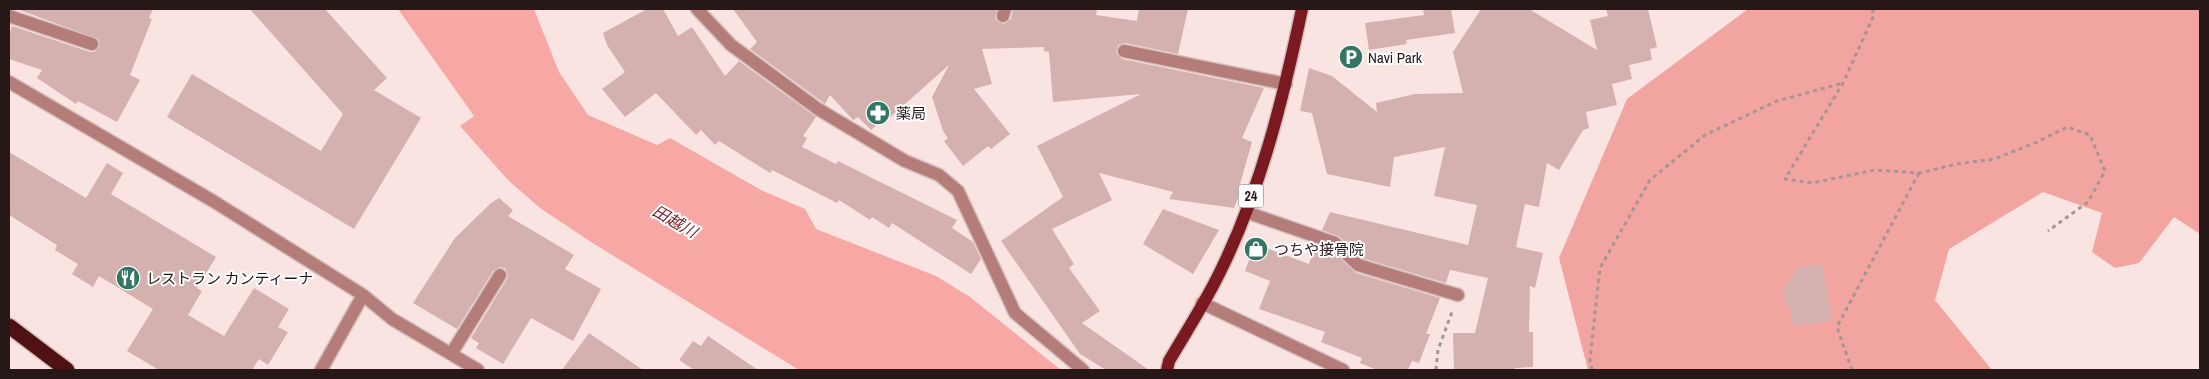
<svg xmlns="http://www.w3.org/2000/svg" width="2209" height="379" font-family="'Archivo Narrow','Noto Sans JP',sans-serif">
<rect width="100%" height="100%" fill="#fae4e2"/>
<!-- forest -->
<path fill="#f2a4a0" d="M1748 9H2200V234L2174 217 2139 263 2115 268 2092 252 2102 213 2043 192 1949 249 1935 300 1992 370H1588L1559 258 1627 99Z"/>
<!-- water -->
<path fill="#f7a8a4" d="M398 9H534L559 72 588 115 657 145 670 138 761 190 805 209 816 229 936 276 970 297 1061 370H799L591 242 540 208 508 180 460 126 474 116Z"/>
<!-- building -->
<path fill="#d4b1af" d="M17 9H153L149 18 152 19 130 75 140 80 117 122 78 101 76 104 37 78 42 70 9 59V35L12 26 90 52H94L99 47 98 39Z
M250 9H325L387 78 374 90 421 118 354 229 167 117 192 74 321 151 343 114Z
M647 9H663L678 36 692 27 725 76 739 61 816 117 803 136 807 138 802 147 836 164 838 161 957 220 952 228 973 242 981 259 971 274 892 223 889 228 872 217 870 220 839 200 837 203 772 170 770 173 719 141 715 145 701 130 696 135 656 93 625 117 602 89 625 72 607 45 603 33Z
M733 9H997L995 18 998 22 1004 24 1011 19 1013 9H1097L1096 15 1137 21 1139 9H1188L1178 54 1125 43 1118 45 1116 53 1122 59 1264 88 1242 138 1252 142 1240 184 1243 186 1234 208 1169 199 1173 192 1099 173 1112 200 1052 229 1074 264 1069 268 1100 311 1082 323 1149 370H1106L1080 354 1001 241 1063 197 1037 146 1141 94 1053 102 1049 52 1044 51V47L982 49 992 84 974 89 1010 134 991 149 988 146 963 166 944 141 948 138 943 131 932 97 949 65 887 120H883L871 130 858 117 853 120 830 95 825 104 750 49 757 42Z
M1423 9H1451L1455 33 1406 40 1407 44 1369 50 1365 23 1424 15Z
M1481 9H1529L1597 50 1590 20 1608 16 1606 9H1648L1657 47 1650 49 1652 60 1629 65 1632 79 1612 84 1617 105 1586 112 1589 128 1583 130 1559 170 1547 163 1539 207 1525 204 1516 247 1543 253 1535 288 1530 286 1529 332H1533V367L1515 368V370H1454L1453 333H1475L1488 278 1450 270 1446 283 1362 258 1340 237 1322 230 1330 212 1468 245 1477 205 1434 196 1445 147 1394 157 1390 187 1327 174 1312 113 1300 111 1309 68 1332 76 1377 112 1376 103 1415 94 1463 93 1453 52Z
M9 152 86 198 107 163 123 173 111 194 216 257 197 288 202 291 188 315 224 336 254 288 289 309 278 327 288 332 268 365 259 359 252 370H159L127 351 153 309 99 276 93 287 72 274 78 264 55 250 57 245 9 215Z
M499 198 513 210 508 216 574 255 565 269 601 289 573 341 531 318 503 364 476 348 479 343 471 338 507 279 508 275 505 268 500 267 493 271 457 329 413 303 455 238 491 203Z
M1163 209 1219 230 1193 274 1143 244Z
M1255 244 1309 264 1316 245 1331 250 1356 273 1440 298 1426 334H1430L1419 363 1412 361 1408 370H1377L1360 363 1362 358 1321 342 1325 332 1259 309 1270 281 1245 271Z
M1822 264 1832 321 1793 326 1790 304 1786 305 1783 288 1798 268Z
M589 333 643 370H562Z
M708 336 758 370H694L679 360 693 341 701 346Z"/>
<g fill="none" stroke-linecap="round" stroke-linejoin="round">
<!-- minor casing -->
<g stroke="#d4bfbd" stroke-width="15">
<path id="minor" d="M697 9 731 45 818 109 905 161 939 175 958 191 1015 313 1083 370
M9 16 92 44
M1003 16 1005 9
M1124 51 1286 84
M9 82 213 201 363 295 392 319 478 370
M1246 212 1335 243 1358 265 1458 295
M1202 303 1343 370
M451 354 500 275
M321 370 363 295"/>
</g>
<!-- major casing -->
<g stroke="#d4bfbd" stroke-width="15">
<path id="major" d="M1167 370 1169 361C1186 332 1205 303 1220 272 1261 189 1283 99 1302 9"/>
</g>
<!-- highway casing -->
<g stroke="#d4bfbd" stroke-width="18">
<path id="highway" d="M9 326 67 370"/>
</g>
<!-- path -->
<path stroke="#a79493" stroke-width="3" stroke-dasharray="4 4" stroke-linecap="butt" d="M1872 9 1874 15 1843 83 1785 179 1812 183 1875 170 1919 173 1957 164 1994 159 2035 143 2067 127 2090 135 2105 171 2088 202 2048 231
M1436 370 1438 350 1452 312
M1592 370 1590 359 1600 268 1650 180 1705 135 1777 101 1843 83
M1852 370 1837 327 1919 173"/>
<!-- minor -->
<use href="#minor" stroke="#b47d7a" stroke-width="12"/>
<!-- major -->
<use href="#major" stroke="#7a1a20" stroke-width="12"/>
<!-- highway -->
<use href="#highway" stroke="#4f1113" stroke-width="15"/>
</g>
<!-- icons -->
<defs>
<g id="parking-disc" transform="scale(1.25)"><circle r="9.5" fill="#357563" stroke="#fff"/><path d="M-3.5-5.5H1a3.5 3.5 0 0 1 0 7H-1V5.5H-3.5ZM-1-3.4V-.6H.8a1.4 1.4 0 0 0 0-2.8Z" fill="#fff"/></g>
<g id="pharmacy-disc" transform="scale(1.25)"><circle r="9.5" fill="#357563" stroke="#fff"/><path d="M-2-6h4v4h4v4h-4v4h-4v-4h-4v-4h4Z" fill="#fff"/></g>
<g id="shop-disc" transform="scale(1.25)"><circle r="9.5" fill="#357563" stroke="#fff"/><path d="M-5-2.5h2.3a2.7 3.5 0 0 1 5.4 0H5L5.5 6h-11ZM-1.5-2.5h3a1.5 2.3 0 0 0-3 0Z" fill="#fff"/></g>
<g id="restaurant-disc" transform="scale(1.25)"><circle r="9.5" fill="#357563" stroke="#fff"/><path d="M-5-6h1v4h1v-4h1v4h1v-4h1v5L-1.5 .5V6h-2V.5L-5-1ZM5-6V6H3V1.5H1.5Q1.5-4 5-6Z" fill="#fff"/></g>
</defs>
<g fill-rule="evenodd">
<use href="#parking-disc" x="1351" y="57"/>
<use href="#pharmacy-disc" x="878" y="113"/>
<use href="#shop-disc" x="1256" y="249"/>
<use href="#restaurant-disc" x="128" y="278"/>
</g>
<g text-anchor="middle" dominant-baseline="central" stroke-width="4" stroke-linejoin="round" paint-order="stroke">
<!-- shield labels -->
<rect fill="#fff" stroke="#665d5d" stroke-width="1" x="1238.5" y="184.5" width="25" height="23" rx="4"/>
<g font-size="14" font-weight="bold" fill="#251817">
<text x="1251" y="196">24</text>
</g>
<!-- poi labels -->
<g font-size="15" fill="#251817" stroke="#fff" text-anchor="start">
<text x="1368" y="57">Navi Park</text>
<text x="896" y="113">薬局</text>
<text x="1274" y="249">つちや接骨院</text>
<text x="146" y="278">レストラン カンティーナ</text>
</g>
<!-- water labels -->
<g font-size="16" font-style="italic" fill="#761c21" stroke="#fff">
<text transform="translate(675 221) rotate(30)">田越川</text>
</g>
</g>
<!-- border -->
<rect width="2209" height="379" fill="none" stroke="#251817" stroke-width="20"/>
</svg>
